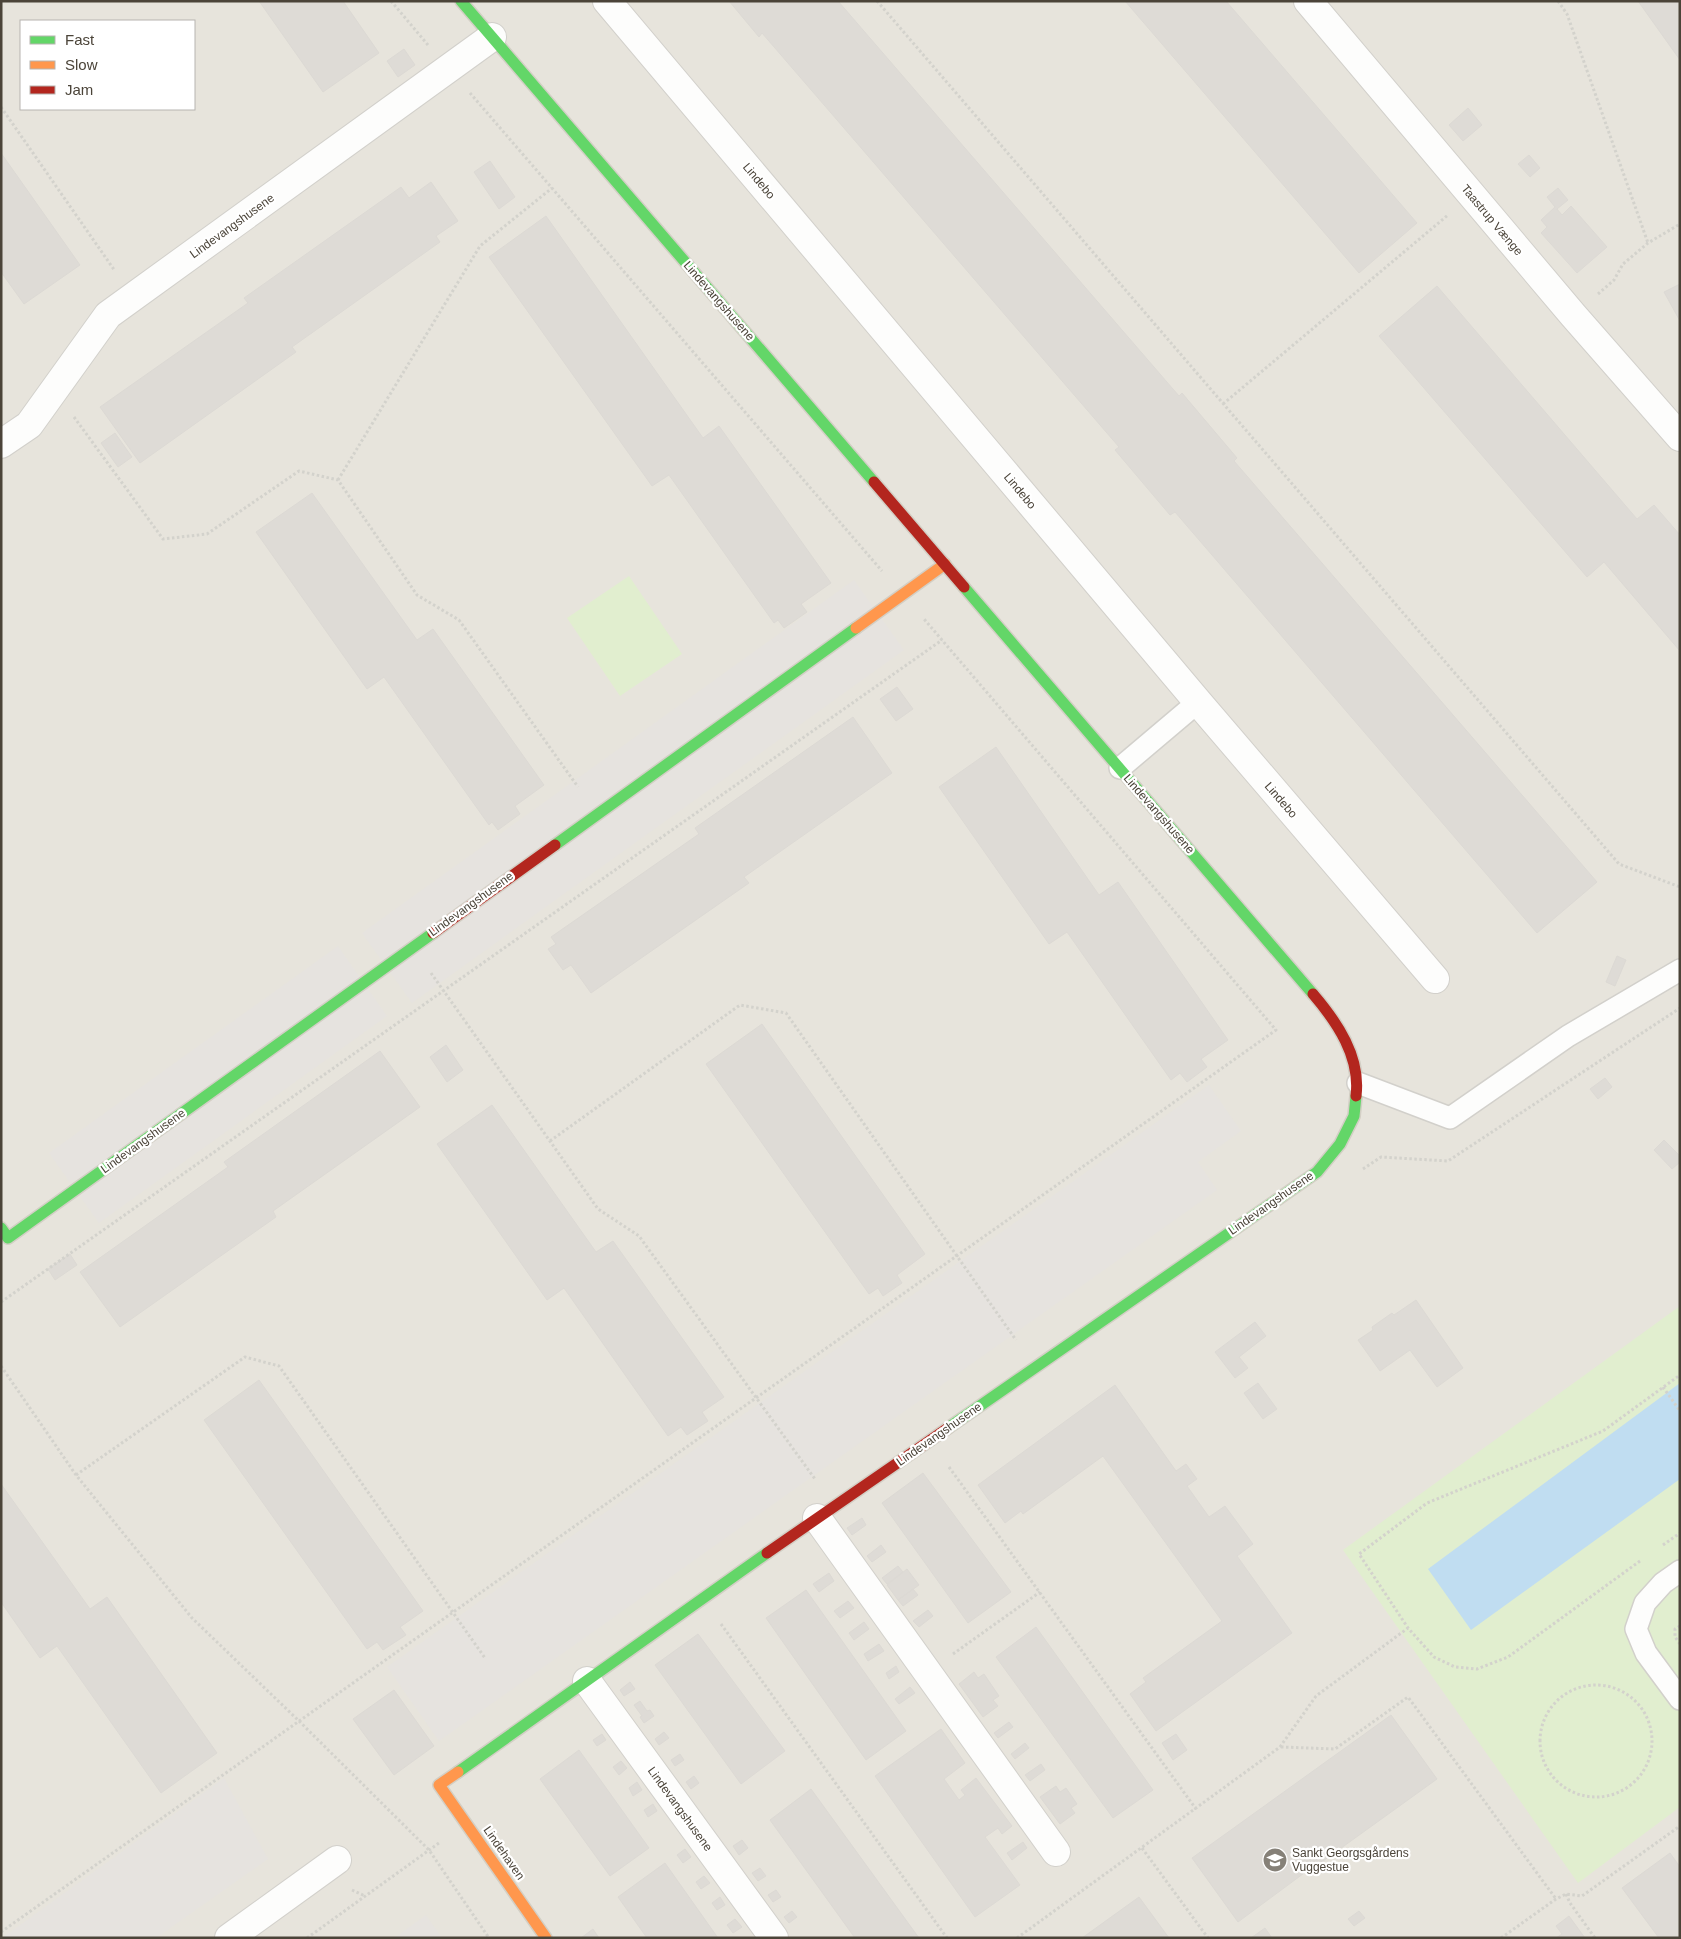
<svg xmlns="http://www.w3.org/2000/svg" width="1681" height="1939" viewBox="0 0 1681 1939" font-family="Helvetica,sans-serif">
	<rect width="100%" height="100%" fill="#f4f2ee"/>
	<!-- residential -->
	<path fill="#e7e4dc" fill-rule="evenodd" d="M 1,1 L 1680,1 L 1680,1938 L 1,1938 ZM 21,21 L 194,21 L 194,109 L 21,109 Z"/>
	<!-- green -->
	<path fill="#e1eecf" d="M 629,576 L 682,654 L 620,696 L 567,618 Z
		M 1680,1306 L 1680,1807 L 1578,1883 L 1343,1550 Z"/>
	<!-- parking -->
	<path fill="#e6e3df" d="M 854,580 L 904,650 L 412,1003 L 362,933 Z
		M 338,946 L 387,1016 L 99,1223 L 49,1153 Z
		M 1209,1085 L 1241,1131 L 1198,1162 L 1217,1190 L 439,1741 L 387,1667 Z
		M 224,1778 L 268,1859 L 156,1938 L 2,1938 Z
		M 426,1915 L 442,1938 L 394,1938 Z"/>
	<!-- water -->
	<path fill="#c0ddf1" d="M 1680,1383 L 1680,1479 L 1471,1630 L 1428,1569 Z"/>
	<!-- building -->
	<path fill="#dedbd6" stroke="#dcd9d4" d="M 259,1 L 343,1 L 379,53 L 323,92 Z
		M 729,1 L 838,1 L 1179,396 L 1182,393 L 1237,458 L 1234,461 L 1597,882 L 1537,933 L 1175,512 L 1170,515 L 1115,450 L 1119,447 L 762,33 L 759,37 Z
		M 1125,1 L 1226,1 L 1417,223 L 1359,273 Z
		M 1638,1 L 1680,1 L 1680,60 Z
		M 404,49 L 415,65 L 398,77 L 387,61 Z
		M 1468,108 L 1482,125 L 1463,141 L 1449,125 Z
		M 1,153 L 80,265 L 24,304 L 1,272 Z
		M 1529,155 L 1540,168 L 1530,177 L 1518,164 Z
		M 490,161 L 515,197 L 499,209 L 474,172 Z
		M 431,182 L 458,221 L 436,236 L 440,242 L 292,347 L 296,352 L 140,463 L 100,407 L 248,303 L 244,298 L 401,187 L 409,198 Z
		M 1558,188 L 1568,200 L 1557,209 L 1562,215 L 1571,206 L 1607,247 L 1577,273 L 1541,233 L 1547,227 L 1541,220 L 1555,207 L 1547,197 Z
		M 546,216 L 703,438 L 719,426 L 831,583 L 801,604 L 807,612 L 784,628 L 778,620 L 774,623 L 669,475 L 652,486 L 489,257 Z
		M 1680,284 L 1680,321 L 1664,292 Z
		M 1437,286 L 1637,519 L 1654,505 L 1680,535 L 1680,651 L 1604,562 L 1587,577 L 1379,336 Z
		M 115,433 L 132,457 L 118,467 L 101,443 Z
		M 312,493 L 417,640 L 433,629 L 544,785 L 515,806 L 520,814 L 498,830 L 492,822 L 489,825 L 384,677 L 367,689 L 256,532 Z
		M 897,687 L 913,709 L 896,721 L 880,699 Z
		M 853,717 L 892,773 L 744,877 L 749,883 L 591,993 L 571,965 L 563,970 L 548,949 L 556,944 L 551,937 L 699,834 L 695,828 Z
		M 996,747 L 1099,895 L 1118,882 L 1228,1040 L 1201,1059 L 1207,1067 L 1187,1082 L 1180,1073 L 1171,1080 L 1067,932 L 1049,944 L 939,787 Z
		M 1617,956 L 1626,960 L 1615,986 L 1606,982 Z
		M 762,1024 L 925,1254 L 897,1275 L 902,1283 L 883,1296 L 878,1288 L 869,1294 L 706,1064 Z
		M 446,1045 L 463,1070 L 447,1082 L 430,1057 Z
		M 380,1051 L 420,1107 L 273,1211 L 276,1217 L 120,1327 L 80,1272 L 228,1167 L 224,1162 Z
		M 1605,1078 L 1612,1087 L 1598,1099 L 1590,1089 Z
		M 492,1105 L 596,1252 L 613,1241 L 724,1397 L 702,1412 L 708,1421 L 687,1435 L 681,1427 L 668,1436 L 564,1288 L 547,1300 L 437,1144 Z
		M 1664,1140 L 1680,1156 L 1680,1162 L 1672,1169 L 1654,1150 Z
		M 70,1254 L 77,1265 L 55,1280 L 48,1269 Z
		M 1416,1300 L 1463,1368 L 1437,1387 L 1410,1350 L 1380,1371 L 1358,1340 L 1373,1330 L 1372,1327 L 1392,1313 L 1394,1315 Z
		M 1255,1322 L 1266,1336 L 1239,1357 L 1248,1368 L 1235,1378 L 1215,1352 Z
		M 259,1380 L 423,1611 L 400,1627 L 406,1635 L 383,1650 L 377,1642 L 367,1649 L 204,1420 Z
		M 1258,1383 L 1277,1409 L 1263,1419 L 1244,1393 Z
		M 1115,1385 L 1176,1471 L 1186,1464 L 1197,1479 L 1187,1486 L 1209,1517 L 1225,1506 L 1253,1544 L 1237,1556 L 1292,1633 L 1156,1731 L 1130,1694 L 1146,1682 L 1143,1678 L 1222,1621 L 1103,1456 L 1023,1514 L 1021,1511 L 1005,1523 L 978,1485 Z
		M 923,1473 L 1011,1592 L 968,1623 L 882,1503 Z
		M 1,1484 L 90,1609 L 107,1597 L 217,1753 L 161,1793 L 57,1646 L 40,1658 L 1,1602 Z
		M 862,1518 L 866,1525 L 852,1535 L 847,1528 Z
		M 881,1545 L 886,1552 L 872,1562 L 867,1556 Z
		M 898,1566 L 903,1572 L 887,1584 L 882,1578 Z
		M 907,1569 L 919,1585 L 898,1600 L 887,1585 Z
		M 829,1573 L 834,1581 L 819,1592 L 813,1584 Z
		M 913,1589 L 918,1595 L 903,1606 L 898,1600 Z
		M 806,1590 L 906,1731 L 866,1760 L 766,1618 Z
		M 848,1601 L 854,1608 L 840,1618 L 834,1611 Z
		M 928,1610 L 933,1616 L 919,1627 L 913,1621 Z
		M 864,1622 L 869,1629 L 854,1640 L 849,1633 Z
		M 1036,1627 L 1153,1790 L 1113,1818 L 996,1657 Z
		M 698,1634 L 785,1751 L 741,1784 L 655,1665 Z
		M 879,1644 L 884,1651 L 868,1661 L 864,1654 Z
		M 896,1666 L 899,1672 L 889,1679 L 886,1673 Z
		M 974,1672 L 978,1678 L 984,1674 L 999,1696 L 993,1700 L 998,1706 L 983,1717 L 959,1684 Z
		M 630,1682 L 635,1689 L 624,1696 L 620,1690 Z
		M 910,1687 L 915,1693 L 899,1704 L 895,1699 Z
		M 394,1690 L 434,1746 L 394,1775 L 353,1719 Z
		M 640,1701 L 647,1711 L 650,1710 L 654,1716 L 644,1723 L 640,1717 L 642,1716 L 634,1705 Z
		M 1391,1715 L 1437,1779 L 1312,1869 L 1311,1868 L 1238,1922 L 1192,1858 Z
		M 1009,1722 L 1013,1727 L 998,1738 L 994,1733 Z
		M 941,1729 L 965,1763 L 944,1779 L 959,1800 L 965,1795 L 961,1790 L 976,1778 L 1012,1826 L 1002,1834 L 998,1828 L 985,1837 L 1020,1885 L 975,1917 L 875,1776 Z
		M 664,1732 L 669,1738 L 659,1745 L 655,1739 Z
		M 602,1734 L 606,1740 L 597,1746 L 593,1740 Z
		M 1176,1734 L 1187,1750 L 1173,1760 L 1162,1743 Z
		M 1025,1743 L 1029,1748 L 1015,1759 L 1011,1754 Z
		M 579,1750 L 649,1848 L 610,1876 L 540,1779 Z
		M 680,1754 L 684,1760 L 675,1766 L 671,1760 Z
		M 621,1761 L 627,1768 L 619,1775 L 613,1767 Z
		M 1041,1764 L 1045,1770 L 1030,1781 L 1025,1775 Z
		M 694,1776 L 699,1783 L 691,1789 L 686,1782 Z
		M 637,1782 L 642,1790 L 633,1796 L 629,1788 Z
		M 1056,1786 L 1060,1792 L 1066,1788 L 1077,1804 L 1071,1808 L 1075,1813 L 1060,1824 L 1040,1797 Z
		M 811,1789 L 919,1938 L 855,1938 L 770,1820 Z
		M 653,1804 L 657,1811 L 648,1817 L 644,1810 Z
		M 742,1840 L 748,1848 L 739,1855 L 733,1846 Z
		M 1023,1842 L 1027,1848 L 1012,1860 L 1007,1853 Z
		M 685,1849 L 691,1857 L 683,1863 L 677,1855 Z
		M 1670,1853 L 1680,1867 L 1680,1938 L 1659,1938 L 1622,1888 Z
		M 665,1863 L 718,1938 L 647,1938 L 618,1897 Z
		M 760,1868 L 766,1876 L 758,1881 L 752,1873 Z
		M 704,1876 L 710,1883 L 701,1889 L 696,1882 Z
		M 776,1890 L 781,1897 L 773,1902 L 768,1895 Z
		M 720,1897 L 725,1905 L 717,1910 L 712,1903 Z
		M 1139,1897 L 1169,1938 L 1082,1938 Z
		M 792,1911 L 797,1917 L 789,1923 L 784,1917 Z
		M 1359,1911 L 1365,1918 L 1354,1926 L 1348,1919 Z
		M 1569,1916 L 1585,1938 L 1556,1938 L 1562,1934 L 1556,1926 Z
		M 735,1919 L 742,1927 L 733,1933 L 727,1925 Z
		M 1265,1928 L 1272,1938 L 1251,1938 Z
		M 593,1929 L 599,1938 L 581,1938 Z"/>
	<g fill="none" stroke-linecap="round" stroke-linejoin="round">
		<defs>
			<path id="lane" d="M 1120,768 L 1198,702
				M 1358,1083 L 1450,1118 L 1568,1036 L 1680,970
				M 1680,1571 L 1663,1583 L 1645,1603 L 1636,1629 L 1646,1653 L 1680,1699"/>
			<path id="street" d="M 607,1 L 1198,702 L 1435,979
				M 1308,1 L 1573,315 L 1680,437
				M 1,444 L 29,425 L 108,315 L 492,37
				M 817,1518 L 1056,1852
				M 587,1681 L 774,1938
				M 229,1938 L 337,1860"/>
			<path id="fast" d="M 461,1 L 874,482
				M 964,587 L 1313,994
				M 555,845 L 856,628
				M 1,1228 L 8,1238 L 433,933
				M 948,1428 L 1317,1172 L 1340,1144 L 1354,1116 L 1356,1096
				M 458,1772 L 767,1553"/>
			<path id="slow" d="M 856,628 L 945,564
				M 458,1772 L 439,1785 L 546,1938"/>
			<path id="jam" d="M 874,482 L 964,587
				M 433,933 L 555,845
				M 1313,994 C 1337,1022 1361,1057 1356,1096
				M 767,1553 L 948,1428"/>
		</defs>
		<!-- lane casing -->
		<use href="#lane" stroke="#d2d0cb" stroke-width="24"/>
		<!-- street casing -->
		<use href="#street" stroke="#d2d0cb" stroke-width="30"/>
		<!-- fast casing -->
		<use href="#fast" stroke="#d3cfc5" stroke-width="14"/>
		<!-- slow casing -->
		<use href="#slow" stroke="#d3cfc5" stroke-width="14"/>
		<!-- jam casing -->
		<use href="#jam" stroke="#d3cfc5" stroke-width="14"/>
		<!-- path -->
		<path stroke="#d3d2cc" stroke-width="3" stroke-dasharray="2.5 2.5" stroke-linecap="butt" d="M 391,1 L 428,45
			M 877,1 L 1619,864 L 1680,887
			M 1558,1 L 1567,14 L 1648,243
			M 470,93 L 882,571
			M 1,107 L 115,271
			M 1598,294 L 1614,280 L 1623,264 L 1648,243 L 1680,224
			M 1223,404 L 1448,215
			M 74,417 L 163,539 L 207,534 L 299,471 L 338,480 L 417,595 L 459,620 L 578,787
			M 338,480 L 480,246 L 552,188
			M 431,973 L 598,1209 L 639,1236 L 815,1479
			M 550,1141 L 740,1005 L 786,1013 L 1016,1340
			M 1363,1169 L 1381,1157 L 1448,1161 L 1680,1008
			M 1,1302 L 942,640
			M 1,1366 L 76,1475 L 192,1618 L 299,1721 L 429,1850 L 489,1938
			M 1663,1387 L 1680,1411
			M 949,1467 L 1196,1809
			M 76,1475 L 245,1357 L 279,1366 L 485,1658
			M 1663,1545 L 1680,1533
			M 1640,1561 L 1508,1657 L 1477,1669 L 1455,1667 L 1434,1657 L 1408,1628 L 1359,1554 L 1427,1503 L 1603,1431 L 1680,1375
			M 721,1624 L 947,1938
			M 1680,1626 L 1675,1629 L 1675,1637 L 1680,1644
			M 953,1654 L 1040,1592
			M1540 1741a56 56 0 1 1 112 0a56 56 0 1 1-112 0Z
			M 1281,1747 L 1335,1749 L 1408,1697 L 1556,1899
			M 1142,1848 L 1208,1938
			M 352,1890 L 365,1896
			M 1566,1894 L 1570,1903 L 1595,1938
			M 1,1932 L 1276,1030 L 924,619
			M 307,1938 L 439,1843
			M 1017,1938 L 1280,1747 L 1316,1696 L 1408,1628
			M 1501,1938 L 1556,1899 L 1566,1894 L 1582,1896 L 1680,1826"/>
		<!-- lane -->
		<use href="#lane" stroke="#fdfdfc" stroke-width="21"/>
		<!-- street -->
		<use href="#street" stroke="#fdfdfc" stroke-width="28"/>
		<!-- fast -->
		<use href="#fast" stroke="#63d668" stroke-width="11"/>
		<!-- slow -->
		<use href="#slow" stroke="#ff974d" stroke-width="11"/>
		<!-- jam -->
		<use href="#jam" stroke="#b3261e" stroke-width="11"/>
	</g>
	<!-- icons -->
	<defs>
		<symbol id="school-disc" viewBox="-11 -11 22 22"><circle r="9.5" fill="#868178" stroke="#fff"/><path d="M0-5L7-2L0 1L-7-2ZM-4 1L0 2.5L4 1V4Q0 6-4 4Z" fill="#fff"/></symbol>
	</defs>
	<g fill-rule="evenodd">
		<use href="#school-disc" x="1261" y="1846" width="28" height="28"/>
	</g>
	<g text-anchor="middle" stroke-width="4.5" stroke-linejoin="round" paint-order="stroke">
		<!-- street labels -->
		<g font-size="12" fill="#4b4439" stroke="#fff">
			<text transform="translate(759 181) rotate(50)" y="4">Lindebo</text>
			<text transform="translate(1492 220) rotate(50)" y="4">Taastrup Vænge</text>
			<text transform="translate(232 226) rotate(-36)" y="4">Lindevangshusene</text>
			<text transform="translate(719 301) rotate(49)" y="4">Lindevangshusene</text>
			<text transform="translate(1020 491) rotate(50)" y="4">Lindebo</text>
			<text transform="translate(1281 800) rotate(49)" y="4">Lindebo</text>
			<text transform="translate(1159 814) rotate(49)" y="4">Lindevangshusene</text>
			<text transform="translate(471 904) rotate(-36)" y="4">Lindevangshusene</text>
			<text transform="translate(143 1141) rotate(-36)" y="4">Lindevangshusene</text>
			<text transform="translate(1271 1203) rotate(-35)" y="4">Lindevangshusene</text>
			<text transform="translate(939 1434) rotate(-35)" y="4">Lindevangshusene</text>
			<text transform="translate(680 1809) rotate(54)" y="4">Lindevangshusene</text>
			<text transform="translate(504 1853) rotate(55)" y="4">Lindehaven</text>
		</g>
		<!-- poi labels -->
		<g font-size="12" fill="#4b4439" stroke="#fff" text-anchor="start">
			<text x="1292" y="1857">Sankt Georgsgårdens<tspan x="1292" dy="14">Vuggestue</tspan></text>
		</g>
	</g>
	<!-- border -->
	<rect width="1681" height="1939" fill="none" stroke="#4b4439" stroke-width="5"/>
	<!-- legend -->
	<rect x="20" y="20" width="175" height="90" fill="#ffffff" stroke="#b7b4b0"/>
	<rect x="30" y="36" width="25" height="8" fill="#63d668" stroke="#b7b4b0"/>
	<text x="65" y="45" font-size="15" fill="#4b4439">Fast</text>
	<rect x="30" y="61" width="25" height="8" fill="#ff974d" stroke="#b7b4b0"/>
	<text x="65" y="70" font-size="15" fill="#4b4439">Slow</text>
	<rect x="30" y="86" width="25" height="8" fill="#b3261e" stroke="#b7b4b0"/>
	<text x="65" y="95" font-size="15" fill="#4b4439">Jam</text>
</svg>
